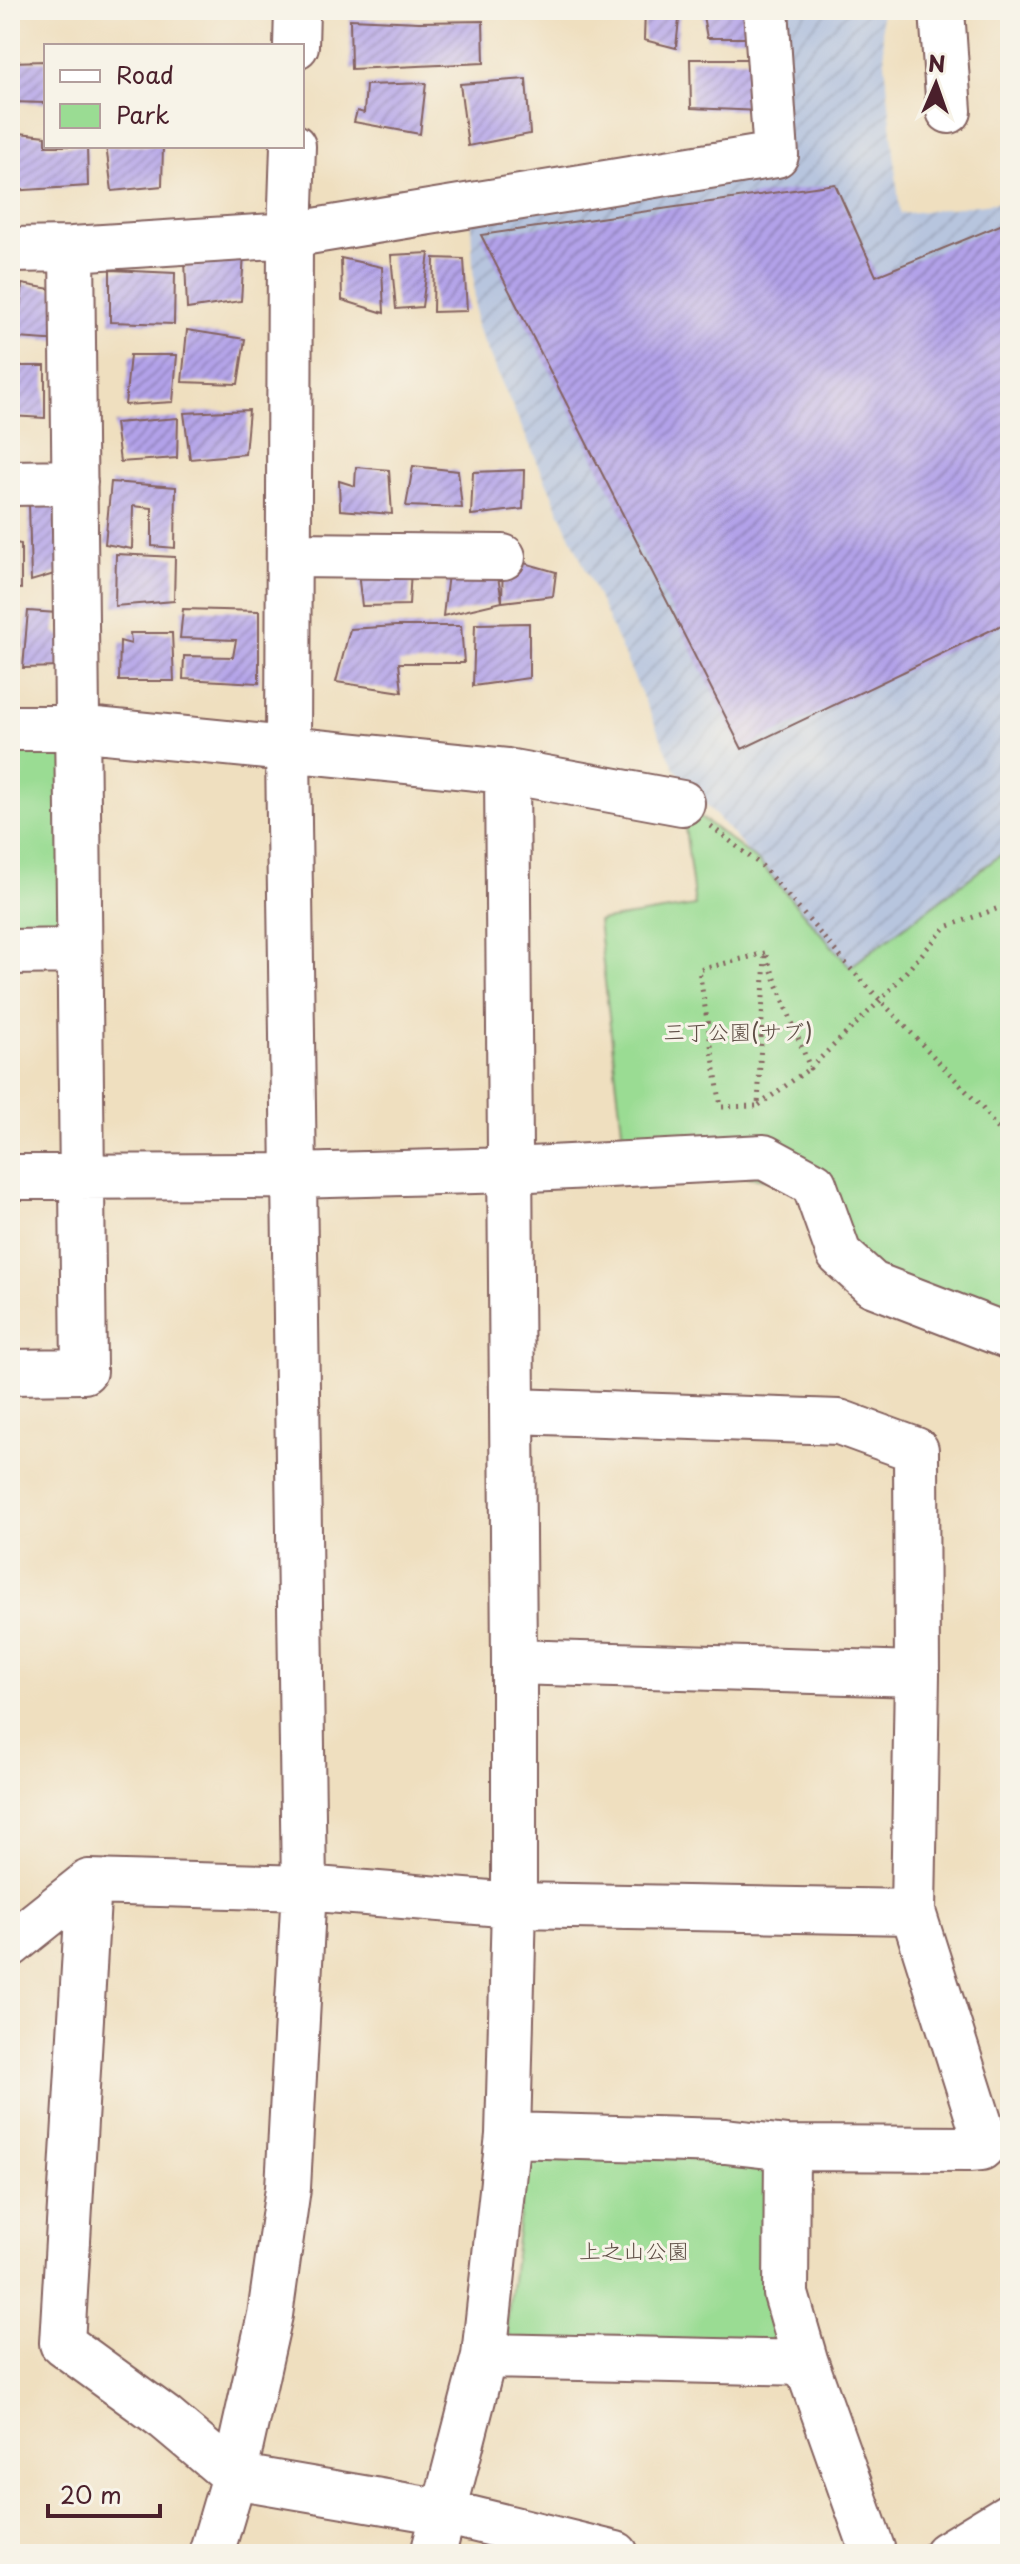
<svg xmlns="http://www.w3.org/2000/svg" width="1020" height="2564" viewBox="0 0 1020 2564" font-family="'Playpen Sans','Klee One',sans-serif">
	<defs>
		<pattern id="industrial-furrows" width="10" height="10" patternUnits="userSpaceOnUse" patternTransform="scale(2)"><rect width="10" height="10" fill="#b7c5de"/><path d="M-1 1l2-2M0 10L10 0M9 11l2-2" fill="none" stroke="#9fa9bf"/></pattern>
		<pattern id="building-hatch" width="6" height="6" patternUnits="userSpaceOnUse" patternTransform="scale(2)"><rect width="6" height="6" fill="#b2a2e9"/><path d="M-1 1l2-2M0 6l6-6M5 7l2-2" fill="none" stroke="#9383bd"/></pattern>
	</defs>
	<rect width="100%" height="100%" fill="#f7f3e8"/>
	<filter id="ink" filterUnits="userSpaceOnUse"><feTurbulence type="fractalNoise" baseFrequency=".0125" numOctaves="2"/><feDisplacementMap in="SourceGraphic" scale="16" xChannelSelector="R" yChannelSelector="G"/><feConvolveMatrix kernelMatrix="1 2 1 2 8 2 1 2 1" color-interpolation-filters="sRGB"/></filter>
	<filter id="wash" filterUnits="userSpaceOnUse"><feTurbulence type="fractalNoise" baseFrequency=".006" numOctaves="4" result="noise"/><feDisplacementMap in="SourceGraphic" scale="32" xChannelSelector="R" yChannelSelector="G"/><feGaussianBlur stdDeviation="1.8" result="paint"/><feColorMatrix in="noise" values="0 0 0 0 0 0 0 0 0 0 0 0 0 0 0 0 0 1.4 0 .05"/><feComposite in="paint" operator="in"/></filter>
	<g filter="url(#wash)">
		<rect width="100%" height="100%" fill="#efdfbf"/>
		<!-- industrial -->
		<path fill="url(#industrial-furrows)" d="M 766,10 L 880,10 L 900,214 L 1010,201 L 1010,848 L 850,968 L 675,769 L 476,325 L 470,206 L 775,155 Z"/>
		<!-- green -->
		<path fill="#9adc93" stroke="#727e5f" stroke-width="2" d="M 10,728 L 76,728 L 78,951 L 10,952 Z
			M 682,803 L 758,861 L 850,967 L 1010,848 L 1010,1337 L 872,1284 L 814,1184 L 626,1164 L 598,921 L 695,906 Z
			M 534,2152 L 764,2162 L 775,2176 L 785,2339 L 772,2348 L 513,2344 L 506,2330 L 526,2163 Z"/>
		<g id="blocks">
			<!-- building -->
			<path fill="url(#building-hatch)" d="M 645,10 L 680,10 L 676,48 L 644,40 Z
				M 702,10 L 748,10 L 746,38 L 707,38 Z
				M 350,19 L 419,22 L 483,21 L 484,63 L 351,69 Z
				M 690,59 L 761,59 L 761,111 L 691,108 Z
				M 46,61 L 46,103 L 10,102 L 10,62 Z
				M 526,79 L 530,134 L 468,146 L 460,84 Z
				M 426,83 L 420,134 L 354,122 L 357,111 L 364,113 L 366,85 Z
				M 10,132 L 46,136 L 46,146 L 87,146 L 88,186 L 10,191 Z
				M 106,146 L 163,146 L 162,186 L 112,191 Z
				M 835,184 L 876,276 L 1010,221 L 1010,621 L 742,749 L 481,235 Z
				M 429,253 L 422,307 L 396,309 L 391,255 Z
				M 244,254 L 241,301 L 187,309 L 185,260 Z
				M 341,258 L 382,267 L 384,313 L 342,300 Z
				M 434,258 L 464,259 L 467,311 L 433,312 Z
				M 110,270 L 175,273 L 174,324 L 110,322 Z
				M 10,284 L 15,284 L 12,317 L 10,317 Z
				M 22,284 L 62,291 L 61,341 L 18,338 Z
				M 187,330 L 245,339 L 238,384 L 182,382 Z
				M 130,355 L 177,355 L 173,402 L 125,405 Z
				M 10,366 L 45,366 L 45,418 L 10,416 Z
				M 249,410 L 245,454 L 190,459 L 184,413 Z
				M 178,418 L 177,458 L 120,462 L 115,423 Z
				M 413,466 L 458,471 L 462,508 L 406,506 Z
				M 356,467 L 389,470 L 392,514 L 340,510 L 339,481 L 355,486 Z
				M 524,470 L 523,509 L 471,515 L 473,472 Z
				M 111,482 L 176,487 L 175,548 L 152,546 L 152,508 L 133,506 L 132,549 L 105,544 Z
				M 29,502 L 63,502 L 61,572 L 31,581 Z
				M 10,542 L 21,544 L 21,589 L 10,588 Z
				M 116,554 L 175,557 L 174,601 L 115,606 Z
				M 503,557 L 556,572 L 553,596 L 502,602 Z
				M 411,569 L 409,605 L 362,606 L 358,573 Z
				M 497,570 L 502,602 L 443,616 L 448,574 Z
				M 10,603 L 16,603 L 19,650 L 10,650 Z
				M 183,609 L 259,611 L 259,683 L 183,679 L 184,656 L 233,657 L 236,640 L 180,638 Z
				M 28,611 L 57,613 L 54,632 L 62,637 L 61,667 L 23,668 Z
				M 529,623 L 529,678 L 473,686 L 475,624 Z
				M 396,626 L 461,626 L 464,663 L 399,663 L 402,692 L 336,682 L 350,629 Z
				M 130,633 L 172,633 L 174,681 L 119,681 L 120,641 L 131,644 Z"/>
		</g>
	</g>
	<g filter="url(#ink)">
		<use href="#blocks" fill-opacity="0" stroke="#84625f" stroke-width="2"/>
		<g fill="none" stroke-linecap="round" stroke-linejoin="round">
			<defs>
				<path id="minor" d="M 942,10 L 949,111
					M 296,46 L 297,10
					M 10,250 L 72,249 L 290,235 L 776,155 L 766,10
					M 10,483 L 75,482
					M 289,555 L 503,557
					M 10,728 L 76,728 L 507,771 L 682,803
					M 10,952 L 78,951
					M 10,1177 L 294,1176 L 511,1170 L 764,1157 L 814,1184 L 839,1254 L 872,1284 L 1010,1337
					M 10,1372 L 84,1371 L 72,249
					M 514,1411 L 839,1422 L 916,1450 L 917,1674
					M 10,1945 L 89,1882
					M 508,2135 L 725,2141 L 787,2148 L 969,2149 L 981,2148 L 986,2143 L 913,1912 L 917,1674 L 514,1662
					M 787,2148 L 786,2294 L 806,2363 L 874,2554
					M 484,2356 L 806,2363
					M 211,2554 L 234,2476 L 270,2315 L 288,2188 L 304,1888 L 288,751 L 290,235 L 293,146
					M 433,2554 L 484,2356 L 508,2135 L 514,1905 L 514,1662 L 507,771
					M 616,2554 L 444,2512 L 234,2476 L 165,2418 L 62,2343 L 89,1882 L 304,1888 L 514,1905 L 913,1912
					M 946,2554 L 1010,2515"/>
			</defs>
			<!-- minor casing -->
			<use href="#minor" stroke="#84625f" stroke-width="48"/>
			<!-- path -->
			<path stroke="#84625f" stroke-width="5" stroke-dasharray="2 6" stroke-linecap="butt" d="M 711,826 L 762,866 L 850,968 L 983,1109 L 1010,1147
				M 765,953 L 699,970 L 721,1107 L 758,1106 L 765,953 L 810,1068 L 881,1000 L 946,927 L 1010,904
				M 759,1105 L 810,1068"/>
			<!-- minor -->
			<use href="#minor" stroke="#fff" stroke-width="44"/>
		</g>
	</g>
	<g text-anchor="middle" stroke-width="6" stroke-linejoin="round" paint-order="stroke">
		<!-- park labels -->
		<g font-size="22" fill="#5e4e45" stroke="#f7f3e8">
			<text x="738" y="1040">三丁公園(サブ)</text>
			<text x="634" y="2259">上之山公園</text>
		</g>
	</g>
	<!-- margin -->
	<rect width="1020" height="2564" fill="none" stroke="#f7f3e8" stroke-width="40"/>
	<!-- legend -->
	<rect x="44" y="44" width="260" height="104" fill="#f7f3e8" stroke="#b29e9c" stroke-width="2"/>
	<rect x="60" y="70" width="40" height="12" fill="#ffffff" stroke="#b29e9c" stroke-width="2"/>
	<text x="116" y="84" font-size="24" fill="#4a1f2b">Road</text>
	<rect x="60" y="104" width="40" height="24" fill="#9adc93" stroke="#b29e9c" stroke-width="2"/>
	<text x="116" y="124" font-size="24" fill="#4a1f2b">Park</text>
	<!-- north arrow -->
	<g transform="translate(936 84) rotate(2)" stroke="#f7f3e8" stroke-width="6" paint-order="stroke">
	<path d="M0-6L14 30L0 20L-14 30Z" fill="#4a1f2b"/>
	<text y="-12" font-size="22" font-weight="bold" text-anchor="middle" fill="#4a1f2b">N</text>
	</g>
	<!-- scale -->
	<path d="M48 2504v12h112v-12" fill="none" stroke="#4a1f2b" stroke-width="4"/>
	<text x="60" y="2504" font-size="24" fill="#4a1f2b" stroke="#f7f3e8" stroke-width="6" paint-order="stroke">20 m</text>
</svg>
